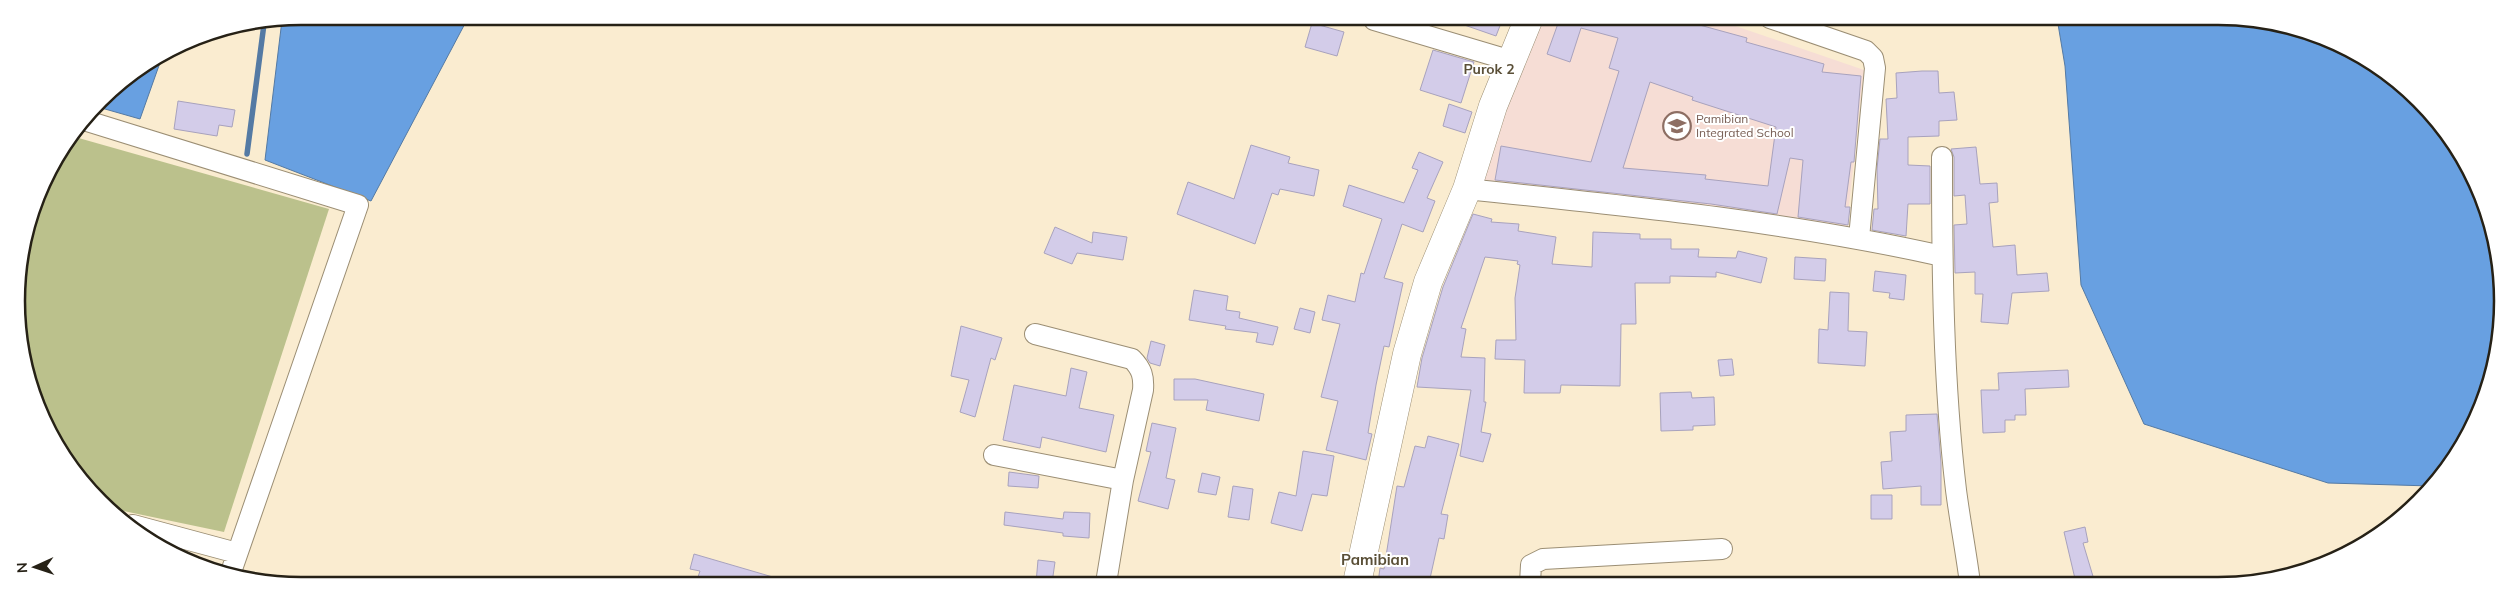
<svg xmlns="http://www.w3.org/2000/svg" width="2519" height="602" viewBox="0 0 2519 602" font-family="Mulish,sans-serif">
	<rect width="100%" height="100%" fill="#faecd0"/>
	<!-- education -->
	<path fill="#f6ddd5" d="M 1539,18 L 1712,18 L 1864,70 L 1846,232 L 1474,181 Z"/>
	<!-- green -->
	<path fill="#bbc18c" d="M 75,137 L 329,209 L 224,532 L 114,509 L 75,475 L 26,375 L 17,282 L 46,175 Z"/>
	<!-- water -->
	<path fill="#68a0e1" stroke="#547aa4" d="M 301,16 L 469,16 L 371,201 L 265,160 L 282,20 Z
		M 2057,18 L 2255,19 L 2361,55 L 2444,128 L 2493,228 L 2500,338 L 2473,427 L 2431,486 L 2328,483 L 2144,424 L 2081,285 L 2065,66 Z
		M 162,57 L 140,119 L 98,107 L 113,87 Z"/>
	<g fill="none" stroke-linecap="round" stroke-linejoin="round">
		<!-- stream -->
		<path stroke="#547aa4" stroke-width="5.5" d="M 247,154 L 264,24"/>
	</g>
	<!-- building -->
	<path fill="#d3cce9" stroke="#a8a2bd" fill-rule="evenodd" d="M 1451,18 L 1503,18 L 1496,36 L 1450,20 Z
		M 1560,18 L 1674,18 L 1747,38 L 1746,42 L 1824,64 L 1822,72 L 1861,76 L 1854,162 L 1851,162 L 1845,207 L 1850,207 L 1848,225 L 1798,217 L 1803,160 L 1790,158 L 1777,214 L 1711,204 L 1495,180 L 1501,146 L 1591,162 L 1619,71 L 1609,68 L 1618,38 L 1581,28 L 1570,62 L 1547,54 ZM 1650,82 L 1693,97 L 1692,100 L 1776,127 L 1768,186 L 1705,179 L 1706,175 L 1623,168 Z
		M 1312,23 L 1344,32 L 1337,56 L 1305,47 Z
		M 1433,50 L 1474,62 L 1461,103 L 1420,90 Z
		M 1922,71 L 1938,71 L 1939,93 L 1954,92 L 1957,120 L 1939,121 L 1939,136 L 1908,137 L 1908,165 L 1930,166 L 1930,204 L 1908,204 L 1906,236 L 1872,230 L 1874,209 L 1878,209 L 1877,169 L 1880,139 L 1888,139 L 1886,99 L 1897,98 L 1896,73 Z
		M 178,101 L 235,110 L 232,127 L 219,125 L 217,136 L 174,129 Z
		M 1449,104 L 1472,112 L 1465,133 L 1443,126 Z
		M 1251,145 L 1290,157 L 1288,163 L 1319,170 L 1314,196 L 1280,189 L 1278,195 L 1272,193 L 1255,244 L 1177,214 L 1188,182 L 1234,199 Z
		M 1976,147 L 1980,184 L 1997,183 L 1998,202 L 1989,203 L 1993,247 L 2015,245 L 2017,275 L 2047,273 L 2049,291 L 2012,293 L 2008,324 L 1981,322 L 1983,294 L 1975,294 L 1975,272 L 1955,273 L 1954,225 L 1967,224 L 1965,195 L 1954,196 L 1954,157 L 1951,149 Z
		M 1419,152 L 1443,162 L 1427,198 L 1435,201 L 1423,232 L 1402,224 L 1384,278 L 1403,283 L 1389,347 L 1384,346 L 1376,385 L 1368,433 L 1372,434 L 1366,460 L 1326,450 L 1338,401 L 1321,397 L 1340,324 L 1322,320 L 1328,295 L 1355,302 L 1361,273 L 1364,274 L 1382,219 L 1343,206 L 1349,185 L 1404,203 L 1418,170 L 1412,168 Z
		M 1473,214 L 1492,219 L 1491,222 L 1519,224 L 1518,231 L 1556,237 L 1552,264 L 1592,267 L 1593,232 L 1640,234 L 1640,239 L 1671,239 L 1671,249 L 1699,249 L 1698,257 L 1736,258 L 1738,251 L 1767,258 L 1761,283 L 1716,272 L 1716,277 L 1670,276 L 1670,283 L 1635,283 L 1636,324 L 1621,324 L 1620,386 L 1561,385 L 1560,393 L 1524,393 L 1525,360 L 1495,359 L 1496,340 L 1516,340 L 1515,298 L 1520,265 L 1517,264 L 1518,261 L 1485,257 L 1461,328 L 1466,329 L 1461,357 L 1485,358 L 1484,402 L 1486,402 L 1481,432 L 1491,434 L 1483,462 L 1460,456 L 1471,390 L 1417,387 L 1422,358 L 1443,287 Z
		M 1055,227 L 1092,243 L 1093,232 L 1127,237 L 1123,260 L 1077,253 L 1072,264 L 1044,253 Z
		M 1795,257 L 1826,259 L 1825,281 L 1794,279 Z
		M 1875,271 L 1906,275 L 1904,300 L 1889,298 L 1890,293 L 1873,291 Z
		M 1194,290 L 1228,296 L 1226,310 L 1240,312 L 1239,318 L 1278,327 L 1273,345 L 1256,342 L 1258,333 L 1225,329 L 1226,326 L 1189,320 Z
		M 1830,292 L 1849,293 L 1848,331 L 1867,332 L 1865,366 L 1818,363 L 1819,329 L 1828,330 Z
		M 1300,308 L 1315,312 L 1310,333 L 1294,329 Z
		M 961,326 L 1002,338 L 995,360 L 991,358 L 975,417 L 960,412 L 969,380 L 951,376 Z
		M 1151,341 L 1165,345 L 1160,366 L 1150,363 L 1147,358 Z
		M 1732,359 L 1734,375 L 1720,376 L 1718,360 Z
		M 1071,368 L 1087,372 L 1079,408 L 1114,415 L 1106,452 L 1042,437 L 1040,448 L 1003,440 L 1014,385 L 1066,396 Z
		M 2068,370 L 2069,387 L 2025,389 L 2026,415 L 2015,415 L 2015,420 L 2005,420 L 2005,432 L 1983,433 L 1981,390 L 1999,390 L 1998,373 Z
		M 1174,379 L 1195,379 L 1264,394 L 1259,421 L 1206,410 L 1208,400 L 1174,400 Z
		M 1691,392 L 1692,398 L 1714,397 L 1715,425 L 1693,426 L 1693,430 L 1661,431 L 1660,393 Z
		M 1937,414 L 1941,463 L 1941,505 L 1921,505 L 1921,486 L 1883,489 L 1881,462 L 1892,461 L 1890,432 L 1906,431 L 1906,415 Z
		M 1152,423 L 1176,428 L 1166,478 L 1175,480 L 1168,509 L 1138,501 L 1151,452 L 1146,451 Z
		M 1428,436 L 1459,444 L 1441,514 L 1448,515 L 1444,539 L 1439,538 L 1429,583 L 1378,583 L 1380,568 L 1384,569 L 1397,486 L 1404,487 L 1415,446 L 1425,448 Z
		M 1303,451 L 1334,456 L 1327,496 L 1312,494 L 1302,531 L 1271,523 L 1279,492 L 1296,496 Z
		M 1009,472 L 1039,476 L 1038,488 L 1008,486 Z
		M 1202,473 L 1220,477 L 1216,495 L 1198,492 Z
		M 1233,486 L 1253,489 L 1249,520 L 1228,517 Z
		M 1871,495 L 1892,495 L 1892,519 L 1871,519 Z
		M 1005,512 L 1063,519 L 1064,512 L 1090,513 L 1089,538 L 1063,536 L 1063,533 L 1004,525 Z
		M 2085,527 L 2088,542 L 2083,543 L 2095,583 L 2076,583 L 2064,532 Z
		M 694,554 L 783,580 L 782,583 L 725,583 L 698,577 L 700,571 L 690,569 Z
		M 1038,560 L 1055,562 L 1052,583 L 1036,583 Z"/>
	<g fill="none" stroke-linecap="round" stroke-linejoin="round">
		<defs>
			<path id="street" d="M 1770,18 L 1866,51 L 1873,58 L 1875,68 L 1859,238
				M 1374,20 L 1512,61
				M 87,121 L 358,205 L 231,572
				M 1942,157 C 1942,268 1943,380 1956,490 C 1960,521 1966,552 1970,583
				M 1467,189 C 1626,206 1786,221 1942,256
				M 1035,334 L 1132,359 C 1142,369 1144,377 1143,390 L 1123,480 L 1106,583
				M 994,455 L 1123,480
				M 133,525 L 237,553
				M 1530,583 L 1531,565 L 1543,559 L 1722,549"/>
			<path id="secondary" d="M 1357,583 L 1407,354 L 1428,282 L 1467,189 L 1493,106 L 1529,18"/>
		</defs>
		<!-- street casing -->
		<use href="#street" stroke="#9b8e74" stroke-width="22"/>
		<!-- secondary casing -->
		<use href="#secondary" stroke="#9b8e74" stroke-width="29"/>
		<!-- street -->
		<use href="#street" stroke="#fff" stroke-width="20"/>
		<!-- secondary -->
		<use href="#secondary" stroke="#fff" stroke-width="28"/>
	</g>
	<!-- icons -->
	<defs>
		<symbol id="school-ring" viewBox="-11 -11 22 22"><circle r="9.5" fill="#fff" stroke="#8d6e63" stroke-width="1.5"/><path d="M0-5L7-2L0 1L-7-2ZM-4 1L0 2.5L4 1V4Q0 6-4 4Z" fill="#8d6e63"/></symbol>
	</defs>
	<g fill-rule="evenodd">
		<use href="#school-ring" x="1661" y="110" width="32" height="32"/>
	</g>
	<g text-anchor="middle" stroke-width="4" stroke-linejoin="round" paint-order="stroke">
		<!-- education labels -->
		<g font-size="12" fill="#785e54" stroke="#fff" text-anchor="start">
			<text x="1696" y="123">Pamibian<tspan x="1696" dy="14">Integrated School</tspan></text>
		</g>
		<!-- neighbourhood labels -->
		<g font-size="14" font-weight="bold" fill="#5a4f37" stroke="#fff">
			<text x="1489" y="74">Purok 2</text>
		</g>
		<!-- quarter labels -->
		<g font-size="15" font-weight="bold" fill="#5a4f37" stroke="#fff">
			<text x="1375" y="565">Pamibian</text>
		</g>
	</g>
	<!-- crop -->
	<path d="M0 0H2519V602H0ZM301 25H2218A276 276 0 0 1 2494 301V301A276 276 0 0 1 2218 577H301A276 276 0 0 1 25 301V301A276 276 0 0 1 301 25Z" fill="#fff" fill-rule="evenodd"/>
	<path fill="none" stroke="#262116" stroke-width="2.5" d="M301 25H2218A276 276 0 0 1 2494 301V301A276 276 0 0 1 2218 577H301A276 276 0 0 1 25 301V301A276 276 0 0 1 301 25Z"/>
	<!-- north arrow -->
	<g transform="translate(35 567) rotate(267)" stroke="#ffffff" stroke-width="4" paint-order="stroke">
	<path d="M0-4L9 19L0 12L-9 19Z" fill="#262116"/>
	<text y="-8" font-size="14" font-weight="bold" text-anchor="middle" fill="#262116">N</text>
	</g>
</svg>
